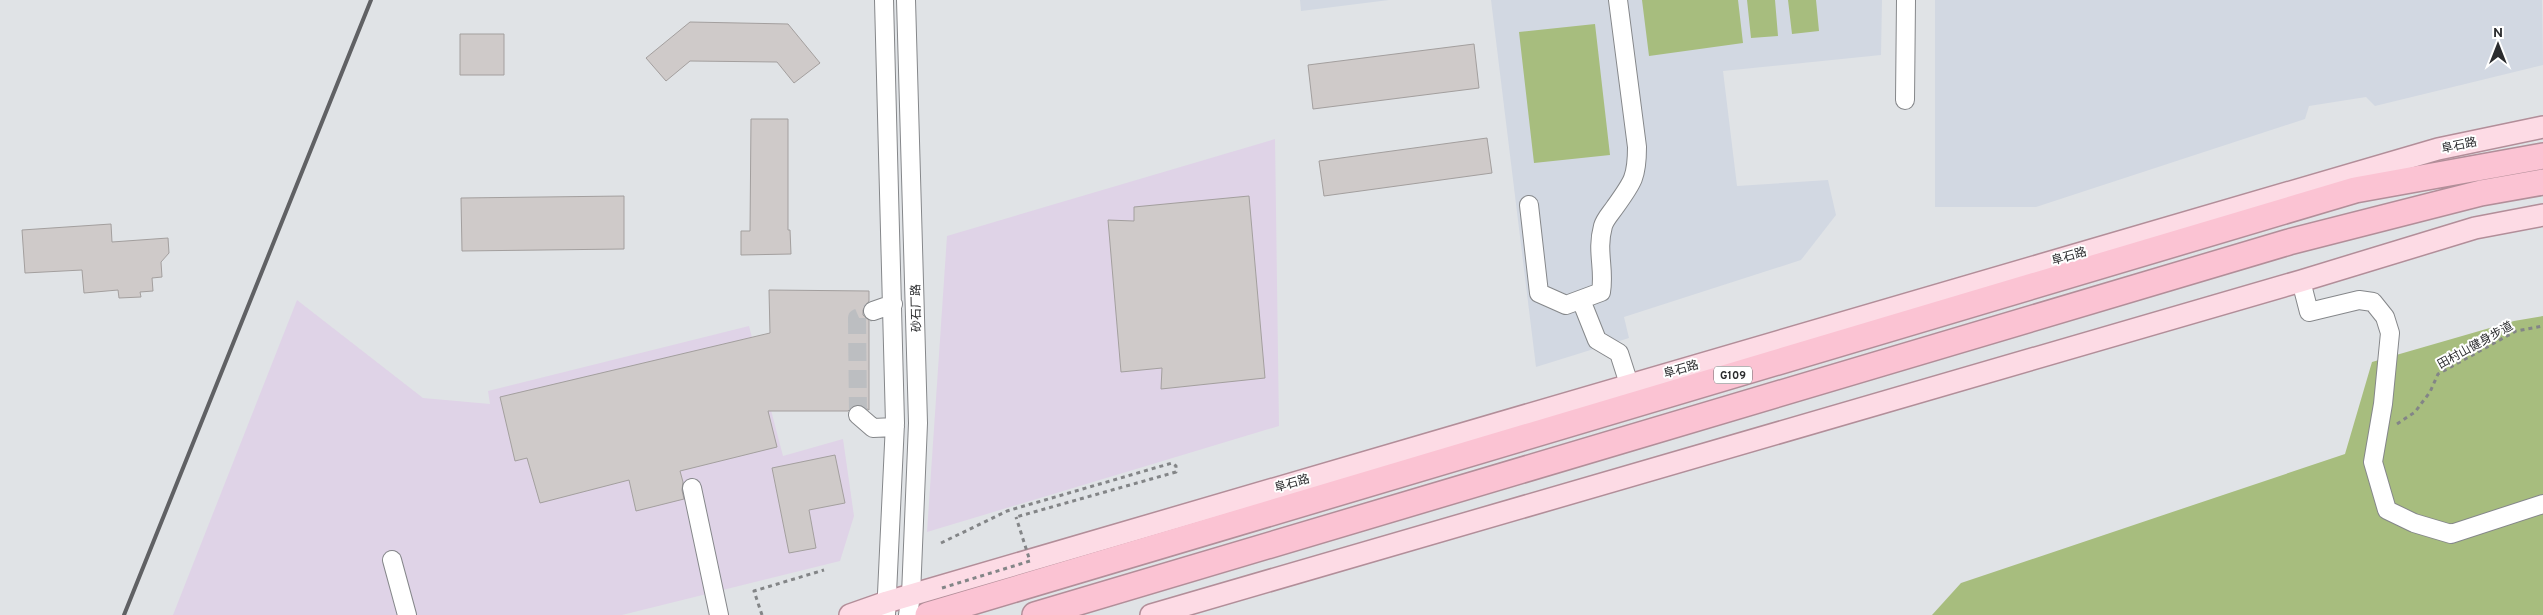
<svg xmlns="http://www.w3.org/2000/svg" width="2543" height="615" viewBox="0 0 2543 615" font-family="Overpass,'Noto Sans SC',sans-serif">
	<rect width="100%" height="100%" fill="#e0e3e6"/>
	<!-- commercial -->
	<path fill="#dfd3e7" d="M 1275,139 L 1279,426 L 927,532 L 947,236 Z
		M 297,300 L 423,398 L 490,404 L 488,391 L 749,326 L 783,456 L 843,439 L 854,516 L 840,561 L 622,615 L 173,615 Z"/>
	<!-- built -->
	<path fill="#d2d8e2" d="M 1300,0 L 1389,0 L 1301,11 Z
		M 1491,0 L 1882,0 L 1881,55 L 1723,71 L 1737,186 L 1828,180 L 1836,215 L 1801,260 L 1624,317 L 1629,338 L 1536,367 Z
		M 1935,0 L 2542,0 L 2543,65 L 2375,106 L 2366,97 L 2309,106 L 2305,119 L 2036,207 L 1935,207 Z"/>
	<!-- green -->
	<path fill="#a7bd7e" d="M 1642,0 L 1738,0 L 1743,43 L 1649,56 Z
		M 1747,0 L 1775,0 L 1778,36 L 1751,38 Z
		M 1788,0 L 1816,0 L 1819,31 L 1792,34 Z
		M 1595,24 L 1610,155 L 1534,163 L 1519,32 Z
		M 2543,316 L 2543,615 L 1932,615 L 1961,583 L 2345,454 L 2372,362 L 2514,321 Z"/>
	<!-- building -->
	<path fill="#cfcac9" stroke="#a39f9e" d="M 690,22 L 788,24 L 820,63 L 794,83 L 777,62 L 690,61 L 666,81 L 646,58 Z
		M 460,34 L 504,34 L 504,75 L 460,75 Z
		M 1474,44 L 1479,88 L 1313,109 L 1308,65 Z
		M 751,119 L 788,119 L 788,230 L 790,230 L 791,254 L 741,255 L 741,231 L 750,231 Z
		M 1487,138 L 1492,173 L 1324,196 L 1319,161 Z
		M 624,196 L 624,249 L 462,251 L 461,198 Z
		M 1249,196 L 1265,378 L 1161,389 L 1162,368 L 1121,372 L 1108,220 L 1134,221 L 1134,207 Z
		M 111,224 L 112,242 L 168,238 L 169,253 L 161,262 L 162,277 L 152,278 L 153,291 L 140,292 L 141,297 L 119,298 L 118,290 L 84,293 L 82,270 L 25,273 L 22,230 Z
		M 769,290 L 869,291 L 869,301 L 863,310 L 863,315 L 869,320 L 869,410 L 860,405 L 854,405 L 848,411 L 768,411 L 777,447 L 680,471 L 683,482 L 682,490 L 684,499 L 636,511 L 629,480 L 540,503 L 527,458 L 515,461 L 500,397 L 770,333 Z
		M 835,455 L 845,503 L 809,510 L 816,548 L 789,553 L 772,468 Z"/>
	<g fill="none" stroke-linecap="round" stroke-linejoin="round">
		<!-- minor-tunnel -->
		<path stroke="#bcbec1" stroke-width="18" stroke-dasharray="18 9" stroke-linecap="butt" d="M 858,415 L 857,318 L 873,311"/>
		<defs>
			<path id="minor" d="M 884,0 L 895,423 L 886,615
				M 906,0 L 918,423 L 911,595 L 908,615
				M 1905,100 L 1906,0
				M 1529,205 L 1539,293 L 1566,305 L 1601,292 C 1605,268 1596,252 1603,226 C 1605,219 1611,213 1615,207 C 1633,182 1637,177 1637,147 L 1618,0
				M 2301,281 L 2309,312 L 2359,300 L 2373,302 L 2385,317 L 2390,333 L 2383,404 L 2373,462 L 2387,510 L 2414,523 L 2451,534 L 2543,504
				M 1581,300 L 1597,340 L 1619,353 L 1629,384
				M 873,311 L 893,304
				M 858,415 L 873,428 L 895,427
				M 692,488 L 719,615
				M 392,560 L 407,615"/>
			<path id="major" d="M 850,615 L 887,602 L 2438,149 L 2543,127
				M 1151,615 L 2301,281 L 2475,228 L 2543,215"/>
			<path id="highway" d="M 928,615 L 2355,190 L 2543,156
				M 1035,615 L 2289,242 L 2481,193 L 2543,182"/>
		</defs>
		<!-- minor casing -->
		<use href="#minor" stroke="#85878a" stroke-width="20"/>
		<!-- major casing -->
		<use href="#major" stroke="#b28e99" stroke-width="24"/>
		<!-- highway casing -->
		<use href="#highway" stroke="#b28e99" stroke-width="28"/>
		<!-- path -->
		<path stroke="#838587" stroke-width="3" stroke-dasharray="4 4" stroke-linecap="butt" d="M 2397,424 L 2415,412 L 2430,392 L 2438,374 L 2516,331 L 2543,326
			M 941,543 L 1007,511 L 1172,463 L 1176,466 L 1176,472 L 1016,517
			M 762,615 L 754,591 L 824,570"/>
		<!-- minor -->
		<use href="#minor" stroke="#fff" stroke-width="18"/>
		<!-- major -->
		<use href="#major" stroke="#fddbe5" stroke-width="21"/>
		<!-- highway -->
		<use href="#highway" stroke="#fbc3d3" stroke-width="25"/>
		<!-- rail -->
		<path stroke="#606164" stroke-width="4" d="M 124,615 L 371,0"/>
		<!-- path-bridge -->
		<path stroke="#838587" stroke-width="3" stroke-dasharray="4 4" stroke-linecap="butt" d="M 942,588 L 1030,561 L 1016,517"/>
	</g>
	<g text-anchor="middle" stroke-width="4" stroke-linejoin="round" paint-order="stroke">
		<!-- shield labels -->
		<rect fill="#fff" stroke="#6b6b6d" stroke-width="1" x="1714" y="366.5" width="38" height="17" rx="4"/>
		<g font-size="11" font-weight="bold" fill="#2b2c2e">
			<text x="1733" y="379">G109</text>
		</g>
		<!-- street labels -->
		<g font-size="12" fill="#2b2c2e" stroke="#fff">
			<text transform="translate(2459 145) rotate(-12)" y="4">阜石路</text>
			<text transform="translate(2069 256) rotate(-16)" y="4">阜石路</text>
			<text transform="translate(916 308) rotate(-91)" y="4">砂石厂路</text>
			<text transform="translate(2475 345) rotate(-29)" y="4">田村山健身步道</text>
			<text transform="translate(1681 369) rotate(-16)" y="4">阜石路</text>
			<text transform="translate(1292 483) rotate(-16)" y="4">阜石路</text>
		</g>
	</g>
	<!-- north arrow -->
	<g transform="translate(2498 45)" stroke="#ffffff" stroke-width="4" paint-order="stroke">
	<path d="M0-4L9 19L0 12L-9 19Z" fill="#2b2c2e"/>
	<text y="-8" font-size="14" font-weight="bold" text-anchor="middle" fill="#2b2c2e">N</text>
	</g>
</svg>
